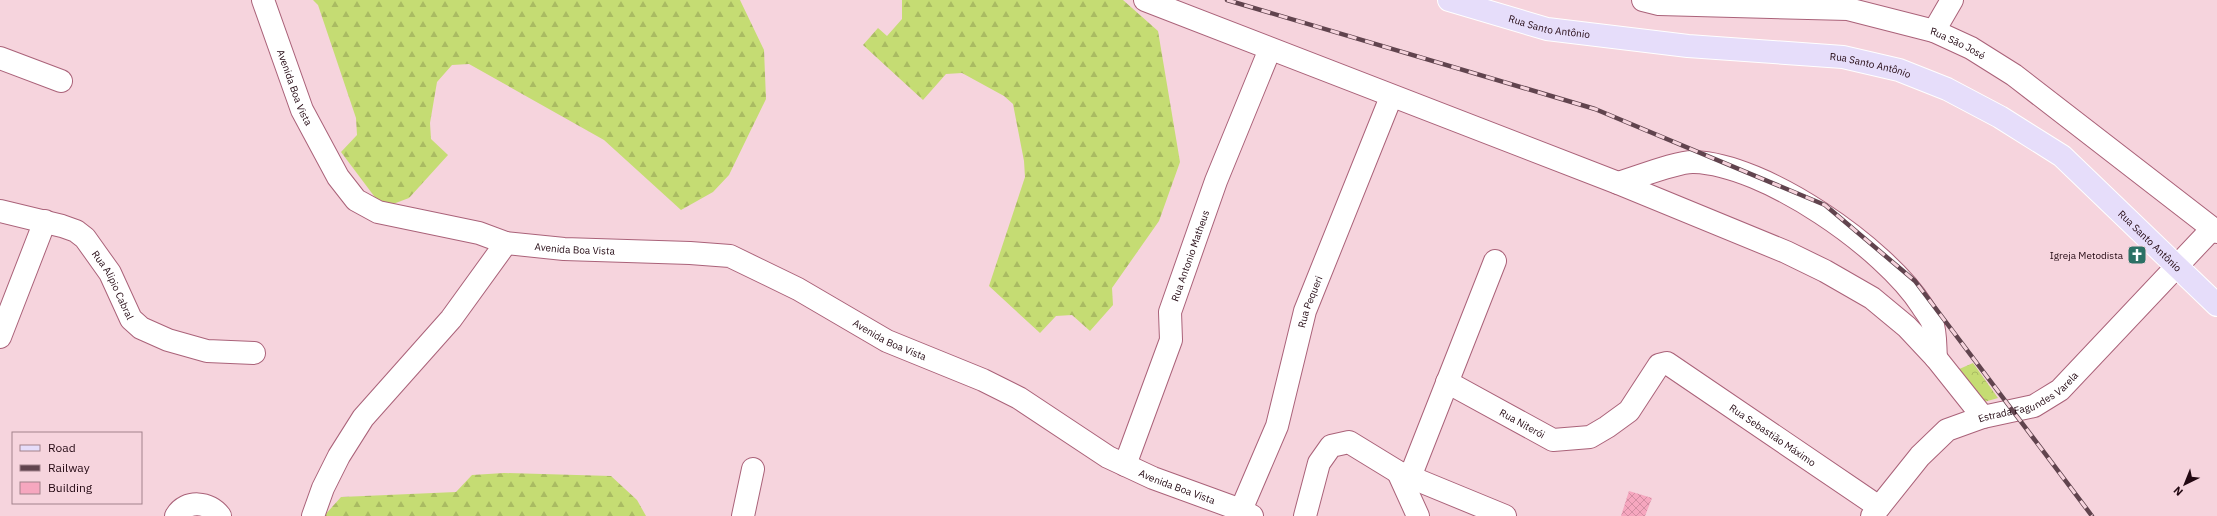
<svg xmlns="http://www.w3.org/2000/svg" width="2217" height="516" viewBox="0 0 2217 516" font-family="'IBM Plex Sans',sans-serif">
	<defs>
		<pattern id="forest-firs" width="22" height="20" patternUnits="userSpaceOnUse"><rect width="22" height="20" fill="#c5dc73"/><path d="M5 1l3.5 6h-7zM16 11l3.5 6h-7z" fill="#a9bb62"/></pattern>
		<pattern id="park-crowns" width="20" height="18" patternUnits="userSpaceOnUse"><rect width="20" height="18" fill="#c5dc73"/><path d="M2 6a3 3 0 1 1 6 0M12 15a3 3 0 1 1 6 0" fill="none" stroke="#a9bb62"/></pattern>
		<pattern id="building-cross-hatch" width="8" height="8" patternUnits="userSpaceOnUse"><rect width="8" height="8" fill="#f6a7bf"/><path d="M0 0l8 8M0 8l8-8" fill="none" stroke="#d38ea3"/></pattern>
	</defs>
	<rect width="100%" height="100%" fill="#f6d4dd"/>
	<!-- forest -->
	<path fill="url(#forest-firs)" d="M 313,0 L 740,0 L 764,50 L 766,99 L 729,175 L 713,192 L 681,210 L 604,140 L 469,64 L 452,65 L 437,82 L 430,123 L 431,139 L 448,155 L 409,198 L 385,207 L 377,200 L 341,152 L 357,135 L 356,118 L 318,5 Z
		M 902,0 L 1123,0 L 1158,31 L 1180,162 L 1159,221 L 1112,288 L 1113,305 L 1090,331 L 1072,315 L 1056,316 L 1040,333 L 989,286 L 1025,177 L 1024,161 L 1013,104 L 1004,96 L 962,73 L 946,74 L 923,100 L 863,45 L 878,28 L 887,36 L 902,19 Z
		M 504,473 L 611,476 L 637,500 L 646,516 L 324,516 L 341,497 L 456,492 L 472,475 Z"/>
	<!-- park -->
	<path fill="url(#park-crowns)" d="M 1973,363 L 1998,398 L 1984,402 L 1957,370 Z"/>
	<!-- building -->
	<path fill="url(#building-cross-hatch)" d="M 1629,491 L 1652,498 L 1645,516 L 1621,516 Z"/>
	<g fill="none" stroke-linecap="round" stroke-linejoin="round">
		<defs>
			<g id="minor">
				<path id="s1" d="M 263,0 L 302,110 L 338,177 L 356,200 L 378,212 L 479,233 L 506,243 L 564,249 L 690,253 L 730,256 L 798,289 L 887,341 L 983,380 L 1019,398 L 1108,457 L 1153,478 L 1241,510 L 1252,516"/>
				<path d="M 1145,0 L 1618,183 L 1786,252 L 1825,271 L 1872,298 L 1907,327 L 1936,358 L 1983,417"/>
				<path id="s2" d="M 1643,0 L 1659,4 L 1848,9 L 1934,31 L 1971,48 L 2014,75 L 2217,232"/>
				<path d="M 1934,31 L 1952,0"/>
				<path d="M 0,58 L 61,81"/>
				<path d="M 1618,183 C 1636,178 1678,161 1694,162 C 1765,164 1885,248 1922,306 C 1925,311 1930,317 1932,322 C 1936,332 1935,347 1936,358"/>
				<path id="s3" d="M 0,211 L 62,226 L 76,231 L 85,238 L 110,273 L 131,319 L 141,328 L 168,340 L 207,351 L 254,353"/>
				<path d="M 0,337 L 45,221"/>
				<path id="s4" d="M 1447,382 L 1553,440 L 1590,437 L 1607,427 L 1629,411 L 1659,365 L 1667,363 L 1879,507"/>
				<path id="s5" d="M 1125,465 L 1171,340 L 1170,312 L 1216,181 L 1270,49"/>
				<path d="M 1398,472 L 1418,516"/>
				<path d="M 1410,477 L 1495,261"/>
				<path id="s6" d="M 1241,510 L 1277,426 L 1305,311 L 1391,97"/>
				<path d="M 176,516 C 186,499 210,502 220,516"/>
				<path d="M 313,516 L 323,488 L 339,456 L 363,418 L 451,319 L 506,243"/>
				<path d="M 743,516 L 753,469"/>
				<path d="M 1305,516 L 1319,463 L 1331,446 L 1349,442 L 1398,472 L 1505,516"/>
				<path id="s7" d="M 1872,516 L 1920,456 L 1947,430 L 1983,417 L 2034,406 L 2060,390 L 2212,229"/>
			</g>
			<g id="major">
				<path id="s8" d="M 1449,0 L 1547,29 L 1688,46 L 1843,57 L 1899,70 L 1947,89 L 2000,117 L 2062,156 L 2217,305"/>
			</g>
		</defs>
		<!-- minor casing -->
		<use href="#minor" stroke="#aa6279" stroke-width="24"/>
		<!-- major casing -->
		<use href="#major" stroke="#fff" stroke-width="24"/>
		<!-- minor -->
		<use href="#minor" stroke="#fff" stroke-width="22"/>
		<!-- major -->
		<use href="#major" stroke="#e6ddfa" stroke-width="22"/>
		<defs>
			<path id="rail" d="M 1227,0 L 1595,109 L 1825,205 L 1915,281 L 2092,516"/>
		</defs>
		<!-- rail casing -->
		<use href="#rail" stroke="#61444e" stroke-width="4.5"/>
		<!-- rail -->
		<use href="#rail" stroke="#f6d4dd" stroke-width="3" stroke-dasharray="9" stroke-linecap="butt"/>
	</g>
	<!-- icons -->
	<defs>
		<symbol id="church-square" viewBox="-11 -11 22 22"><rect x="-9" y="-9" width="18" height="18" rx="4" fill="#2c7165" stroke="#f6d4dd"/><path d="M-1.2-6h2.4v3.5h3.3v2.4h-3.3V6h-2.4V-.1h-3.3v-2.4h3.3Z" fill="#fff"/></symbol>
	</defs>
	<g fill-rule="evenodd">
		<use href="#church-square" x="2126" y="244" width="22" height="22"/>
	</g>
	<g text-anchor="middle" stroke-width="3" stroke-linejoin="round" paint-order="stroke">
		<!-- street labels -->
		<g font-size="10" fill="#230812" stroke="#f6d4dd">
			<text dy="4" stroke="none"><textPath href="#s8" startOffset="104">Rua Santo Antônio</textPath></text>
			<text dy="4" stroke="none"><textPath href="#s2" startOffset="321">Rua São José</textPath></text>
			<text dy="4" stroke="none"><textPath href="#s8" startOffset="428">Rua Santo Antônio</textPath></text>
			<text dy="4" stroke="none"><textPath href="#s1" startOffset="93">Avenida Boa Vista</textPath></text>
			<text dy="4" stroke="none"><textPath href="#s8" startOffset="764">Rua Santo Antônio</textPath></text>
			<text dy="4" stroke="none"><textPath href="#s1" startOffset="448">Avenida Boa Vista</textPath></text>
			<text dy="4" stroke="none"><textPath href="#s5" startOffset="221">Rua Antonio Matheus</textPath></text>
			<text dy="4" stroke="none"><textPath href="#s3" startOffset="145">Rua Alipio Cabral</textPath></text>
			<text dy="4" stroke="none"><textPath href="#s6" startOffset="220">Rua Pequeri</textPath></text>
			<text dy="4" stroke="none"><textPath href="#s1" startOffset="784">Avenida Boa Vista</textPath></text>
			<text dy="4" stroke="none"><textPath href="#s7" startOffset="203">Estrada Fagundes Varela</textPath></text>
			<text dy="4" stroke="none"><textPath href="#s4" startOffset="86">Rua Niterói</textPath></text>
			<text dy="4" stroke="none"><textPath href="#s4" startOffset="396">Rua Sebastião Máximo</textPath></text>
			<text dy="4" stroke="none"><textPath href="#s1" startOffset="1108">Avenida Boa Vista</textPath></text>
		</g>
		<!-- poi labels -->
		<g font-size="10" fill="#230812" stroke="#f6d4dd" text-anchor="end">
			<text x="2123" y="259">Igreja Metodista</text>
		</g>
	</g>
	<!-- legend -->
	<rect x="12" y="432" width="130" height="72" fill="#f6d4dd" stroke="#a2828c"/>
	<rect x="20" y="445" width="20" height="6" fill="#e6ddfa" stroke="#a2828c"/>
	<text x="48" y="452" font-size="12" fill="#230812">Road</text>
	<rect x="20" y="465" width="20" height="6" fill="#61444e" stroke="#a2828c"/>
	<text x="48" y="472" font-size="12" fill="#230812">Railway</text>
	<rect x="20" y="482" width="20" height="12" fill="#f6a7bf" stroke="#a2828c"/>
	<text x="48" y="492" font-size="12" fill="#230812">Building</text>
	<!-- north arrow -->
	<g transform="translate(2185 484) rotate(223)" stroke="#f6d4dd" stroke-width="3" paint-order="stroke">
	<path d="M0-3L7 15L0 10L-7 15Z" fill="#230812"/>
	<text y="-6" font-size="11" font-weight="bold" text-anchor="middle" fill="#230812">N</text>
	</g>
</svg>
